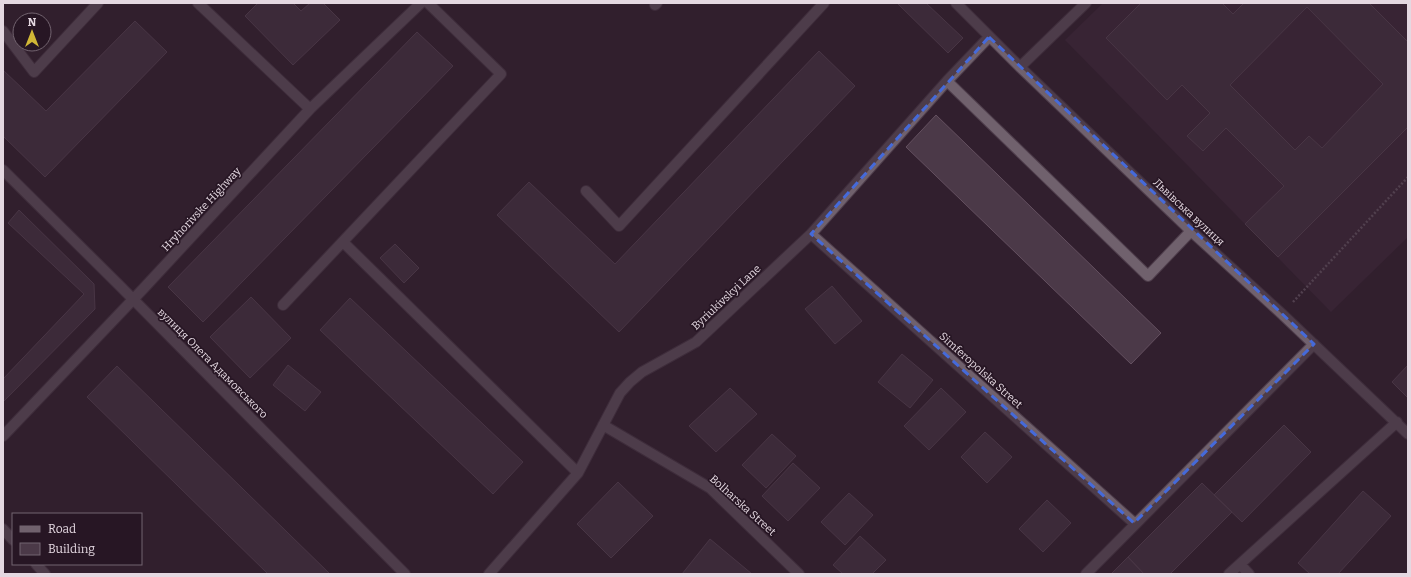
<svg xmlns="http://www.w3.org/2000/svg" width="1411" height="577" viewBox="0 0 1411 577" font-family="Bitter,serif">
	<rect width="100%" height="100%" fill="#311f2e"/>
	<!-- built -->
	<path fill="#402a3c" d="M 1103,3 L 1408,3 L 1408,237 L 1331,312 L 1065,40 Z"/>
	<!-- building -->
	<path fill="#4b3948" stroke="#645060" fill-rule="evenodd" d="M 258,3 L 293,3 L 301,11 L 310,3 L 323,3 L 340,20 L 293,65 L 245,16 Z
		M 897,3 L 926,3 L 963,38 L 948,53 Z
		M 1141,3 L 1222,3 L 1233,14 L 1244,3 L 1369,3 L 1408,42 L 1408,127 L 1278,257 L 1245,224 L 1284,186 L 1226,128 L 1203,151 L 1187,136 L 1210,113 L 1182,85 L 1167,100 L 1106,38 ZM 1307,7 L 1383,84 L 1322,148 L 1309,136 L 1295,150 L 1230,85 Z
		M 135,21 L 167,52 L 45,177 L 3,136 L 3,70 L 46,111 Z
		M 417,32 L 453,66 L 203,322 L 168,287 Z
		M 819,51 L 855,86 L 619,332 L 497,215 L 529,182 L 615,264 Z
		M 936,115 L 1161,333 L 1131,364 L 906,147 Z
		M 19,210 L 94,284 L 95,309 L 3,402 L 3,379 L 84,294 L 8,223 Z
		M 395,244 L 419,268 L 404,283 L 380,258 Z
		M 832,286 L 862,321 L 835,344 L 805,309 Z
		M 251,297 L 291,338 L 250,378 L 210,337 Z
		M 350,298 L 523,462 L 493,494 L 320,330 Z
		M 902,354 L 933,380 L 910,408 L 878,382 Z
		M 288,365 L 321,392 L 305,411 L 273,385 Z
		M 1408,365 L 1408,398 L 1392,382 Z
		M 117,366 L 330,574 L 268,574 L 87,397 Z
		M 730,388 L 757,414 L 716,452 L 689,426 Z
		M 941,388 L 966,412 L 929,450 L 904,426 Z
		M 1284,425 L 1311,452 L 1242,522 L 1214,495 Z
		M 985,432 L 1012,457 L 987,483 L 961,457 Z
		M 772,434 L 796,456 L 766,488 L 742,465 Z
		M 793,463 L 820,488 L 788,521 L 762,496 Z
		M 618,482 L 653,516 L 611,558 L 577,524 Z
		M 1202,483 L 1232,512 L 1170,574 L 1144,574 L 1128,557 Z
		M 1363,491 L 1391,516 L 1338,574 L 1310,574 L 1298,563 Z
		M 849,493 L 873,515 L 845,545 L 821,522 Z
		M 1047,500 L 1071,523 L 1043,552 L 1019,529 Z
		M 860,536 L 886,560 L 872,574 L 843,574 L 833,565 Z
		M 710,539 L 752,574 L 682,574 Z
		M 1128,557 L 1144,574 L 1111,574 Z"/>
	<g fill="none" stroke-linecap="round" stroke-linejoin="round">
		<defs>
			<path id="minor" d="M 198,3 L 310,109
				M 956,3 L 1020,67 L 1191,231 L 1282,314 L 1408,434
				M 655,5 L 657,3
				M 3,31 L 34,72 L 98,3
				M 1020,67 L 1086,3
				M 947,81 L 1148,276 L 1191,231
				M 3,170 L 120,286 L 405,574
				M 586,191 L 619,226 L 824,3
				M 811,234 L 1134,523
				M 343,242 L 578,473
				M 283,305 L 501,74 L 428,3
				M 603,425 L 710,488 L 799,574
				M 3,436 L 143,289 L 310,109 L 421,3
				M 3,529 L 13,540
				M 36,564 L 45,574
				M 1240,564 L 1249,574
				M 489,574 L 578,473 L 620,393 L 630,382 L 642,372 L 696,342 L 811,234 L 947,81 L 989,37
				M 1086,574 L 1314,344
				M 1229,574 L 1397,422"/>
		</defs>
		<!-- minor casing -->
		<use href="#minor" stroke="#4e3d4b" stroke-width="12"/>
		<!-- path -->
		<path stroke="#786875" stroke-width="2.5" stroke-dasharray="2 2" stroke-linecap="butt" d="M 1293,302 L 1408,177"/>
		<!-- minor -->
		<use href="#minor" stroke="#70616d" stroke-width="10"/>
	</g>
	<!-- marked area -->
	<path d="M0 0H1411V577H0ZM 989,37 L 1314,344 L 1134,523 L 811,234 Z" fill="#311f2e" fill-opacity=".55" fill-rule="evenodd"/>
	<path fill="none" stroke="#456ada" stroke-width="3" stroke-dasharray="8 5" stroke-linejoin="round" d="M 989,37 L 1314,344 L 1134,523 L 811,234 Z"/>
	<g text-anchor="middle" stroke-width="3.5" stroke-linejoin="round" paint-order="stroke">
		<!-- street labels -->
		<g font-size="11" fill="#e4d8e1" stroke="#271624">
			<text transform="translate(201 209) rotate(-47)" y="4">Hryhorivske Highway</text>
			<text transform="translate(1189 212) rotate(43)" y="4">Львівська вулиця</text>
			<text transform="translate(726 297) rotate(-43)" y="4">Byriukivskyi Lane</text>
			<text transform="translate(213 363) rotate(45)" y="4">вулиця Олега Адамовського</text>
			<text transform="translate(981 370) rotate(42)" y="4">Simferopolska Street</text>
			<text transform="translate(743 505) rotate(42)" y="4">Bolharska Street</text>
		</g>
	</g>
	<!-- border -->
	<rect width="1411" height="577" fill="none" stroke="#e4d8e1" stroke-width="8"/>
	<!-- legend -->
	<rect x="12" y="513" width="130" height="52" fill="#271624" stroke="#736470"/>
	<rect x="20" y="526" width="20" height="6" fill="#70616d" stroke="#736470"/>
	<text x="48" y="533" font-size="12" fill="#e4d8e1">Road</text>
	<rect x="20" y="543" width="20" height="12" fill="#4b3948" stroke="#736470"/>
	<text x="48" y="553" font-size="12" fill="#e4d8e1">Building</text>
	<!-- north arrow -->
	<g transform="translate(32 32)"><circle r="19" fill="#271624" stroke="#736470"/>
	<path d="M0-3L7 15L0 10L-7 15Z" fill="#d1b736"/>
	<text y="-6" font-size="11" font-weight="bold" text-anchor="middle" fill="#e4d8e1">N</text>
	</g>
</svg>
